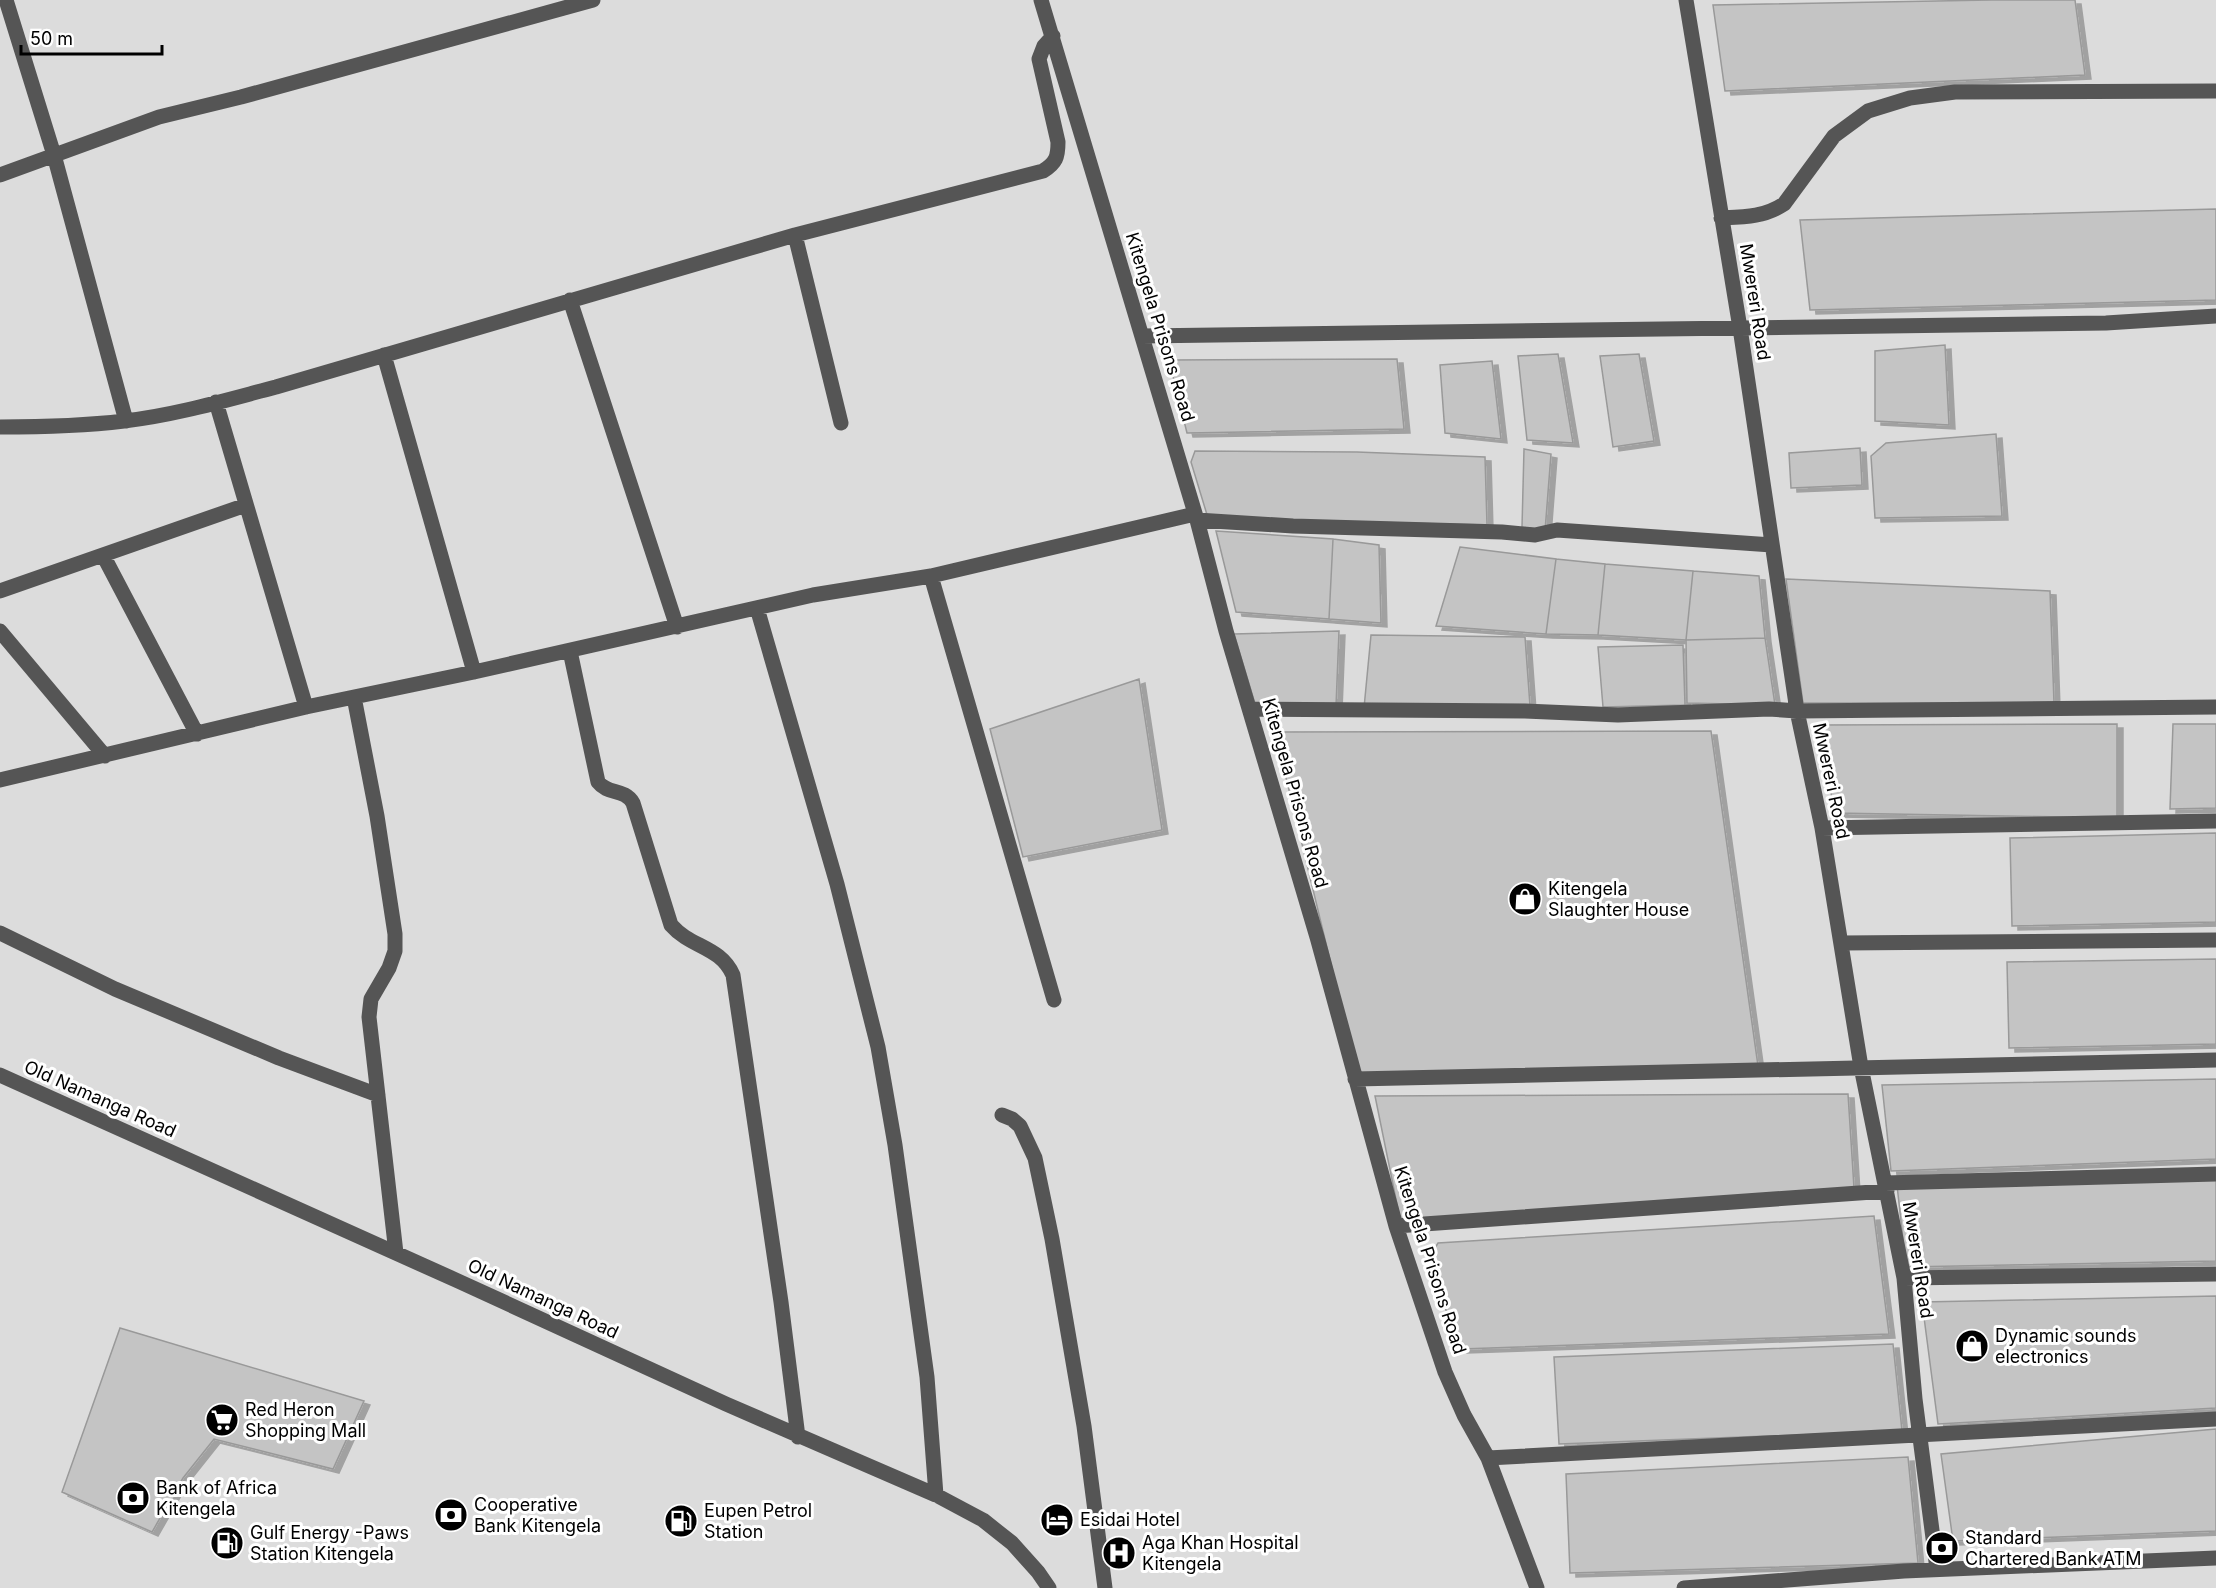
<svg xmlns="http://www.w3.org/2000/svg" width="2216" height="1588" viewBox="0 0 2216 1588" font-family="Inter,sans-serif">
	<defs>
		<filter id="shadow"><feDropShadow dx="6" dy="4" stdDeviation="0" flood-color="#0004"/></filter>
	</defs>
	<rect width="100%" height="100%" fill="#fff"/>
	<!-- green -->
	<path fill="#dcdcdc" d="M 0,0 L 2216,0 L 2216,1588 L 0,1588 Z"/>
	<!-- building -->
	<path fill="#c4c4c4" stroke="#999" stroke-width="1.5" filter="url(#shadow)" d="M 1991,0 L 2075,0 L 2085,75 L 1725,91 L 1713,5 Z
		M 2216,209 L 2216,300 L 1810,310 L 1800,220 Z
		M 1945,345 L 1949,425 L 1875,421 L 1875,351 Z
		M 1558,354 L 1573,443 L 1527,440 L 1518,356 Z
		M 1639,354 L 1654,441 L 1613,447 L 1600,356 Z
		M 1397,359 L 1404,429 L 1187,433 L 1169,360 Z
		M 1492,361 L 1501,439 L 1445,433 L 1440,365 Z
		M 1996,434 L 2002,516 L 1875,518 L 1871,456 L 1886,443 Z
		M 1860,448 L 1862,485 L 1791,488 L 1789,453 Z
		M 1524,449 L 1551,454 L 1545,531 L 1522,527 Z
		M 1195,451 L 1357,452 L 1485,457 L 1487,525 L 1208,518 L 1191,462 Z
		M 1216,531 L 1333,539 L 1329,619 L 1236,612 Z
		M 1333,539 L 1379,545 L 1381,623 L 1329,619 Z
		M 1460,547 L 1556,559 L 1546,634 L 1436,626 Z
		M 1556,559 L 1605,564 L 1598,635 L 1546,634 Z
		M 1605,564 L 1693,571 L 1686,640 L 1598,635 Z
		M 1693,571 L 1759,576 L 1765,638 L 1686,640 Z
		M 1786,579 L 2050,591 L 2054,703 L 1803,703 Z
		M 1339,631 L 1336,706 L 1256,707 L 1234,634 Z
		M 1371,635 L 1525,637 L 1530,706 L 1364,708 Z
		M 1765,638 L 1775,705 L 1687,703 L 1686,640 Z
		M 1683,645 L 1685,705 L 1603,707 L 1598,647 Z
		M 1139,679 L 1162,830 L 1023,857 L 990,729 Z
		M 2117,724 L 2117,818 L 1834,813 L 1821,725 Z
		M 2173,724 L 2216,724 L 2216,808 L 2170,809 Z
		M 1711,731 L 1758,1066 L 1358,1076 L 1275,732 Z
		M 2216,833 L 2216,922 L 2012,926 L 2010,838 Z
		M 2216,959 L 2216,1044 L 2009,1048 L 2007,962 Z
		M 2216,1079 L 2216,1159 L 1891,1171 L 1882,1085 Z
		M 1848,1094 L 1854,1188 L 1401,1224 L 1375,1096 Z
		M 2216,1177 L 2216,1261 L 1906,1267 L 1897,1185 Z
		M 1874,1216 L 1889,1334 L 1461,1349 L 1427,1261 L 1438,1243 Z
		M 2216,1296 L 2216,1408 L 1938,1424 L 1922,1302 Z
		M 120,1328 L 364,1401 L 333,1469 L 214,1439 L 183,1478 L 152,1532 L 62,1492 Z
		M 1893,1344 L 1902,1431 L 1559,1444 L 1554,1357 Z
		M 2216,1429 L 2216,1531 L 1953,1541 L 1941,1454 Z
		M 1908,1457 L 1918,1563 L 1570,1573 L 1566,1474 Z"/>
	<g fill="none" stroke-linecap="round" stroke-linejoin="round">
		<!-- minor -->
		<path stroke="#555" stroke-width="15" d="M 6,0 L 54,155 L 126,421
			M 1041,0 L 1197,520 L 1226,631 L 1317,937 L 1396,1226 L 1445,1372 L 1464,1415 L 1488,1458 L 1537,1588
			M 1686,0 L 1740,328 L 1797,711 L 1822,828 L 1861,1067 L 1904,1278 L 1915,1399 L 1937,1569
			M 0,175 L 159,117 L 241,97 L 593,0
			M 1721,218 C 1745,217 1764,217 1784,204 L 1834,136 L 1868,111 L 1910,98 L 1955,92 L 2216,91
			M 795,235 L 841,423
			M 570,300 L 677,627
			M 1142,336 L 2106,323 L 2216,316
			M 384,355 L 474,672
			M 216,402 L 306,707
			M 0,427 C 41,427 83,426 124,421 C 176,415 226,400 276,387 L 795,235 L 1043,171 C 1056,163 1058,157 1058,142 L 1039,59 L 1044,46 L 1053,36
			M 1197,520 L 1293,526 L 1502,532 L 1535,535 L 1557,530 L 1772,545
			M 103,555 L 197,734
			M 931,576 L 1054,1000
			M 0,591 L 246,505
			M 757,608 L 837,884 L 878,1047 L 895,1145 L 927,1377 L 936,1495
			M 0,631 L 105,756
			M 570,651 L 598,782 C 608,795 624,788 633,803 L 671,925 C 691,948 720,946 733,975 L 781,1302 L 798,1437
			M 354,697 L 377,816 L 395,934 L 395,951 L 389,968 L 371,999 L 369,1017 L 396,1253
			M 1251,709 L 1525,711 L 1618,715 L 1769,709 L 1797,711 L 2216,707
			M 0,780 L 306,707 L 474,672 L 813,595 L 931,576 L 1195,514
			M 1822,828 L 2216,821
			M 0,933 L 115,989 L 279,1058 L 378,1095
			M 1842,943 L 2216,940
			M 0,1075 L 458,1281 L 726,1404 L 936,1495 L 983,1520 L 1012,1543 L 1038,1572 L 1049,1588
			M 1355,1079 L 2216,1060
			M 1002,1115 L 1012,1119 L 1020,1126 L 1035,1158 L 1039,1177 L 1052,1239 L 1084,1426 L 1105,1588
			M 1885,1183 L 2216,1174
			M 1396,1226 L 1887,1191
			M 1904,1278 L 2216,1274
			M 1488,1458 L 2216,1419
			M 1684,1588 L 1904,1571 L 2216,1558"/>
	</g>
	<!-- icons -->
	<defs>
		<symbol id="shop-disc" viewBox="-11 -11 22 22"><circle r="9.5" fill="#000" stroke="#fff"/><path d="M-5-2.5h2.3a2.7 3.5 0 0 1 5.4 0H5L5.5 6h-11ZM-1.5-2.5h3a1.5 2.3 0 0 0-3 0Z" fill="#fff"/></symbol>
		<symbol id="supermarket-disc" viewBox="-11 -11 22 22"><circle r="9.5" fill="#000" stroke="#fff"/><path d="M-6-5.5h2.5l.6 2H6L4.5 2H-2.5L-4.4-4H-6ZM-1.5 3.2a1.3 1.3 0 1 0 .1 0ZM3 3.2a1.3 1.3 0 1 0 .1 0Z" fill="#fff"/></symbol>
		<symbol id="bank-disc" viewBox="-11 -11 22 22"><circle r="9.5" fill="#000" stroke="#fff"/><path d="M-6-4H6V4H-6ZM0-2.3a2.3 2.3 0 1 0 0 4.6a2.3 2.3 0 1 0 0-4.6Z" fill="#fff"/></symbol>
		<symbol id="hotel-disc" viewBox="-11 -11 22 22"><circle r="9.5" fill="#000" stroke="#fff"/><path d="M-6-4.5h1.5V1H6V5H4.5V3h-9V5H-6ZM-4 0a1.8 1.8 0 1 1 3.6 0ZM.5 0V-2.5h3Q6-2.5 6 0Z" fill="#fff"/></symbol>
		<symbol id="fuel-disc" viewBox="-11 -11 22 22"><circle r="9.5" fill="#000" stroke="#fff"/><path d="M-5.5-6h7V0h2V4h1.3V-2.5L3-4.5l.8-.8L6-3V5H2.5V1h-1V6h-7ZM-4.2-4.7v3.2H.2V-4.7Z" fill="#fff"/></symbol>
		<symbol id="hospital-disc" viewBox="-11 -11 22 22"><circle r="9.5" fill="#000" stroke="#fff"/><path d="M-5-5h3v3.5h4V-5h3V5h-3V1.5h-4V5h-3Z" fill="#fff"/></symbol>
	</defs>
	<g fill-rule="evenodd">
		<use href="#shop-disc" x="1506" y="880" width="38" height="38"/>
		<use href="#shop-disc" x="1953" y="1327" width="38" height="38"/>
		<use href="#supermarket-disc" x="203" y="1401" width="38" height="38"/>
		<use href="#bank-disc" x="114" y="1479" width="38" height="38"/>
		<use href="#bank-disc" x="432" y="1496" width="38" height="38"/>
		<use href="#hotel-disc" x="1038" y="1501" width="38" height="38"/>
		<use href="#fuel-disc" x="662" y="1502" width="38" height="38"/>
		<use href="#fuel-disc" x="208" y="1524" width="38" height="38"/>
		<use href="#bank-disc" x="1923" y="1529" width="38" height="38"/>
		<use href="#hospital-disc" x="1100" y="1534" width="38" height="38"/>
	</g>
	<g text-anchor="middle" stroke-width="6" stroke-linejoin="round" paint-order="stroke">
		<!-- street labels -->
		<g font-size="18" fill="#000" stroke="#fff">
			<text transform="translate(1755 302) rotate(81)" y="6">Mwereri Road</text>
			<text transform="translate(1160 327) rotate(73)" y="6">Kitengela Prisons Road</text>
			<text transform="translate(1831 781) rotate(78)" y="6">Mwereri Road</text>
			<text transform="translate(1295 793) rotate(74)" y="6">Kitengela Prisons Road</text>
			<text transform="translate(100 1099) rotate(24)" y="6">Old Namanga Road</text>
			<text transform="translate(1430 1260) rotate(72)" y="6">Kitengela Prisons Road</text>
			<text transform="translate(1918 1260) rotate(81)" y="6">Mwereri Road</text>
			<text transform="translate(543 1299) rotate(25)" y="6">Old Namanga Road</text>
		</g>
		<!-- poi labels -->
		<g font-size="18" fill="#000" stroke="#fff" text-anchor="start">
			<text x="1548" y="895">Kitengela<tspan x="1548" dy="21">Slaughter House</tspan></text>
			<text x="1995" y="1342">Dynamic sounds<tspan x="1995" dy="21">electronics</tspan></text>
			<text x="245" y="1416">Red Heron<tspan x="245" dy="21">Shopping Mall</tspan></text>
			<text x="156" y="1494">Bank of Africa<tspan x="156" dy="21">Kitengela</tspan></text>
			<text x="474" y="1511">Cooperative<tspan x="474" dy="21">Bank Kitengela</tspan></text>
			<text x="704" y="1517">Eupen Petrol<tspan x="704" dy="21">Station</tspan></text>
			<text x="1080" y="1526">Esidai Hotel</text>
			<text x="250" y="1539">Gulf Energy -Paws<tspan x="250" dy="21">Station Kitengela</tspan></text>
			<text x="1965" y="1544">Standard<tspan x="1965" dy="21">Chartered Bank ATM</tspan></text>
			<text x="1142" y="1549">Aga Khan Hospital<tspan x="1142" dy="21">Kitengela</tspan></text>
		</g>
	</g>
	<!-- scale -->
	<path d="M21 45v9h141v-9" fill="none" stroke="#000000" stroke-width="3"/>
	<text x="30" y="45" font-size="18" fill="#000000" stroke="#ffffff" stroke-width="4.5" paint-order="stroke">50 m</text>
</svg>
